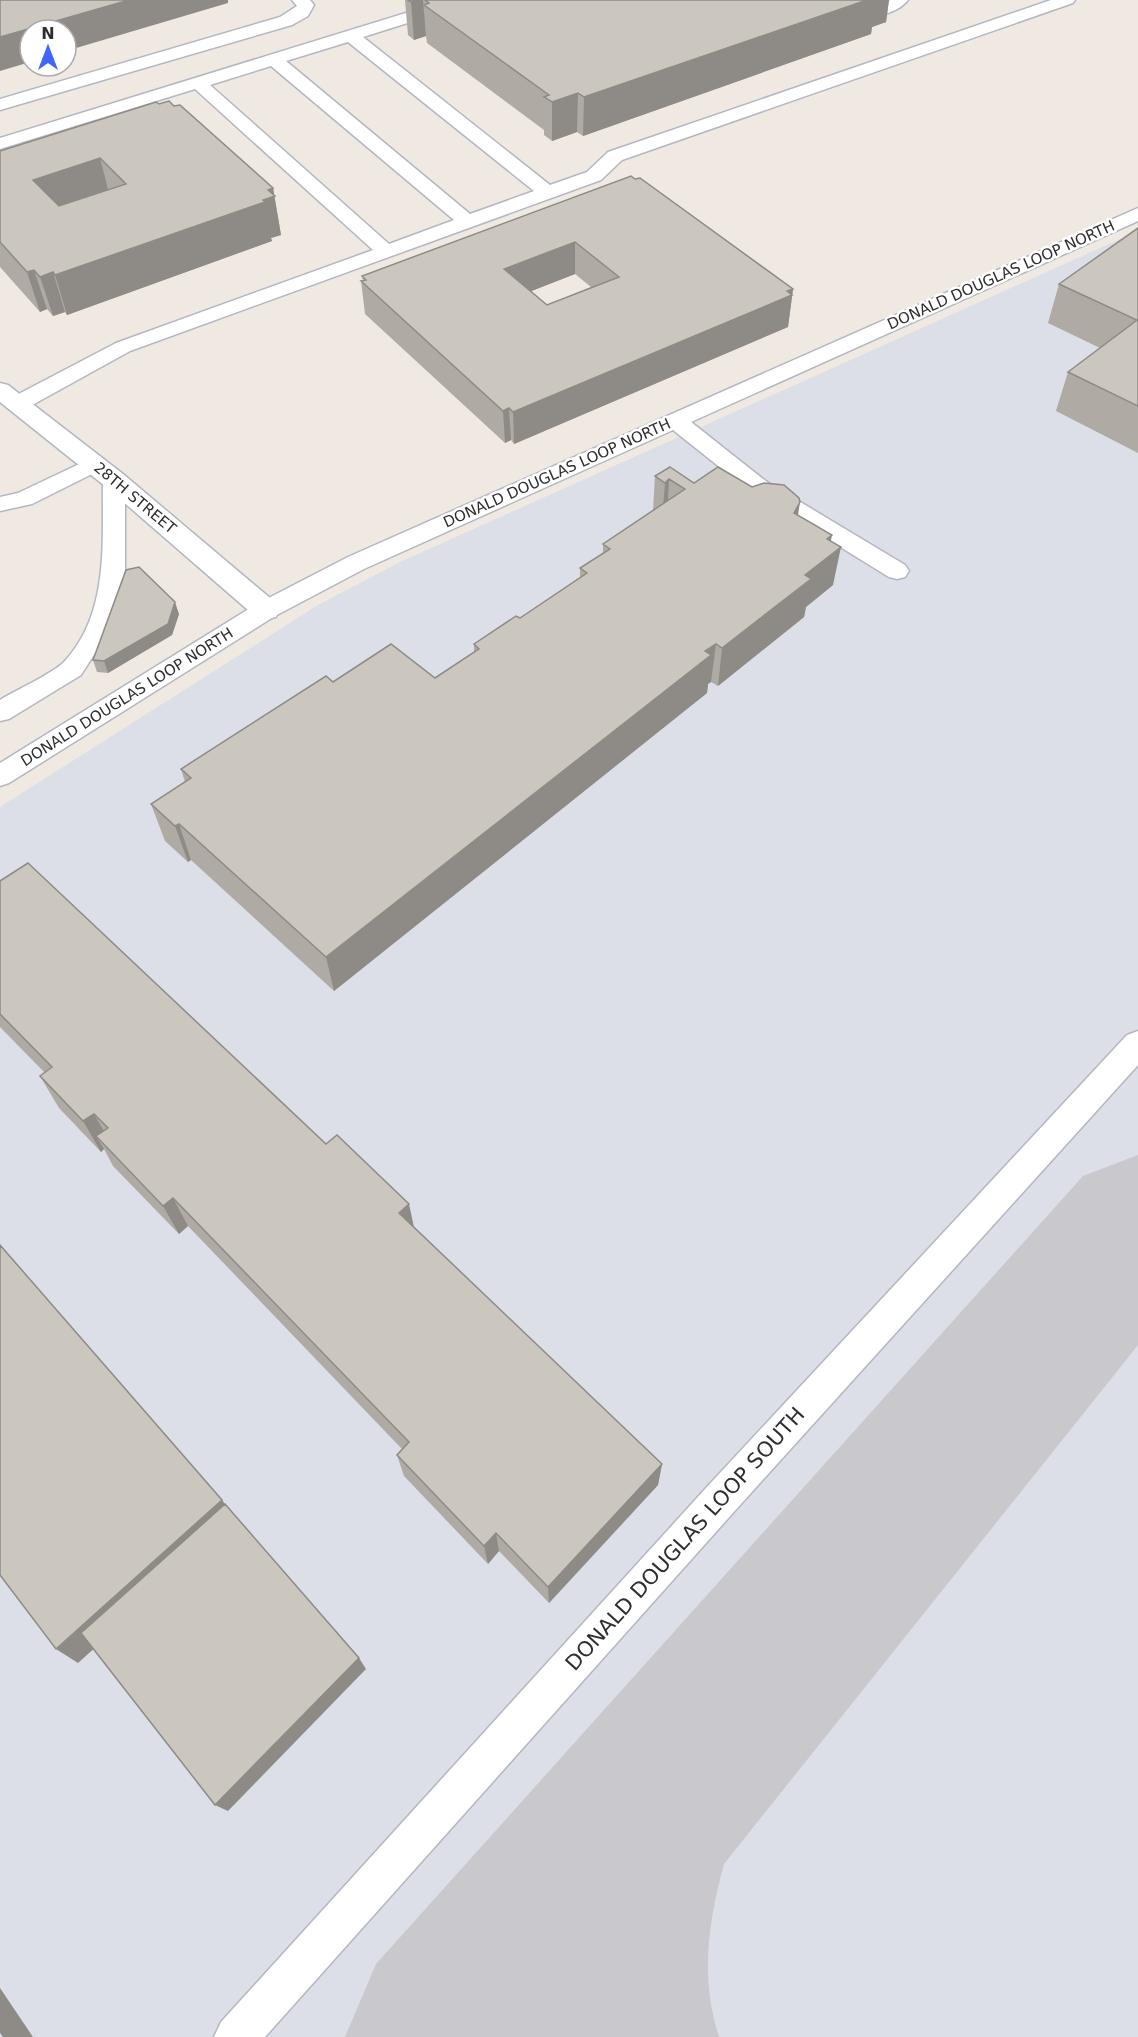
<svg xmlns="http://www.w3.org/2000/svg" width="1138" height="2037" viewBox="0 0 1138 2037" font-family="'DejaVu Sans',sans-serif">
	<rect width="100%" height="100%" fill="#efe9e1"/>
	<!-- airport -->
	<path fill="#dcdee8" d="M 1138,231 L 1138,2037 L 0,2037 L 0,807 L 318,605 L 400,562 Z"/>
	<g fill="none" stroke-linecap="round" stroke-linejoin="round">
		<!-- taxiway -->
		<path fill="#c9c8cc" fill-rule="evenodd" d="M 1138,1155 L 1138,1345 L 724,1864 C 708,1923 700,1978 719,2037 L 345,2037 L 376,1964 L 1083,1176 Z"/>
		<defs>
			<path id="lane" d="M 292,0 L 310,0 L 314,5 L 308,16 L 292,25 L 0,110 L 0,99 L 280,17 L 297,6 Z
				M 448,0 L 473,0 L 471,3 L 363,37 L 550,185 L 587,172 L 608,152 L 1051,0 L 1075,0 L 1073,3 L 622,160 L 601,180 L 130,351 L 25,409 L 9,409 L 6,404 L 9,399 L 116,343 L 373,250 L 195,89 L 0,149 L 0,138 ZM 348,42 L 534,191 L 470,214 L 286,61 ZM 271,66 L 454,220 L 389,244 L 210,85 Z
				M 891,0 L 908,0 C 899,12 881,15 866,19 L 858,14 L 860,10 Z
				M 1138,208 L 1138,221 L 691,422 L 767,482 L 905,565 L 909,571 L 905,577 L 897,579 L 889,577 L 751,492 L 673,430 L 364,569 L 275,616 L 9,783 L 0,786 L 0,763 L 257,604 L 348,557 Z
				M 94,457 L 102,459 L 105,464 L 102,469 L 32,504 L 0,511 L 0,497 L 18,493 Z
				M 114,473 L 122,475 L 125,480 L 125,578 L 119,607 L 104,639 L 81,675 L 9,719 L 0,721 L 0,700 C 16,690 52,674 64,662 C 110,613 102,541 103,480 L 106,475 Z
				M 1138,1031 L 1138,1065 L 732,1514 L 265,2037 L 214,2037 L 221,2022 L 706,1488 L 1127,1035 Z"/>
			<path id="street" d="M 0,383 L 8,385 L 123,474 L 276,603 L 279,610 L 276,617 L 266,619 L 256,617 L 105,486 L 0,402 Z"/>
		</defs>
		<!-- lane casing -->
		<use href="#lane" stroke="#b4b7c1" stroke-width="3"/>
		<!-- street casing -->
		<use href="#street" stroke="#b4b7c1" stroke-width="3"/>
		<!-- lane -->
		<use href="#lane" fill="#fff" fill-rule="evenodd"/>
		<!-- street -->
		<use href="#street" fill="#fff" fill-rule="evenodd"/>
	</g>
	<!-- wall -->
	<path fill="#afaba4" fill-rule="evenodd" d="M 405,0 L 889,0 L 886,22 L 872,27 L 871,34 L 583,136 L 577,132 L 552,141 L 544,135 L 544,130 L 427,43 L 426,36 L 414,40 L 408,35 Z
		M 156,102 L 273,188 L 281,235 L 271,238 L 272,241 L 67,315 L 65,312 L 53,316 L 47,309 L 40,312 L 0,267 L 0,151 Z
		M 631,176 L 793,289 L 788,327 L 514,444 L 511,440 L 505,443 L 365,314 L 361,281 L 363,281 L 362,276 ZM 575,274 L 591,287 L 547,305 L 531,291 Z
		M 1138,228 L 1138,453 L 1056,411 L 1068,372 L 1100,348 L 1048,323 L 1059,284 Z
		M 655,476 L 694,483 L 798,515 L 831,541 L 833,585 L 806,607 L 804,617 L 718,686 L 711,682 L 708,684 L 707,693 L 334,991 L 191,860 L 188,862 L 165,841 L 151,804 L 185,782 L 181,769 L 333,682 L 435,678 L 474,652 L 474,644 L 520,618 L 580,577 L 580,568 L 603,554 L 603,544 L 653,511 Z
		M 179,614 L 172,635 L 108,673 L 97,672 L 93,660 Z
		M 0,881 L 414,1228 L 662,1464 L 658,1485 L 549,1603 L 499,1551 L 488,1564 L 404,1476 L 397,1455 L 402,1449 L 188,1226 L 179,1234 L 113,1166 L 104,1149 L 101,1152 L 59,1108 L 40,1076 L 45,1073 L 0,1027 Z"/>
	<!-- shaded-wall -->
	<path fill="#8e8b86" d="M 129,0 L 228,0 L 228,3 L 66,51 L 66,30 L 30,30 L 30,62 L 0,71 L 0,37 Z
		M 419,0 L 423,0 L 426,36 L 414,40 L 411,2 Z
		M 867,0 L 889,0 L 886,22 L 872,27 L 871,34 L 583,136 L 584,97 Z
		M 578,93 L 577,132 L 552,141 L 552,102 Z
		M 100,158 L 110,197 L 45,219 L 33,180 Z
		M 273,188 L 281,235 L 271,238 L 272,241 L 67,315 L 55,275 L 263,200 L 268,190 Z
		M 575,242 L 575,274 L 506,301 L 504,269 Z
		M 34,270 L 47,309 L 40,312 L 27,272 Z
		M 53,272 L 65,312 L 53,316 L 40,277 Z
		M 793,289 L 788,327 L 514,444 L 513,412 Z
		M 509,408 L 511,440 L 505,443 L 503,411 Z
		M 669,479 L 667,519 L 662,522 L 665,483 Z
		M 800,502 L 794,541 L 794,513 Z
		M 832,535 L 828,556 L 841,547 L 833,585 L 806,607 L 804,617 L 718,686 L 722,648 L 827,539 Z
		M 175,602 L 179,614 L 172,635 L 108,673 L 104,661 Z
		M 716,644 L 711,682 L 708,684 L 707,693 L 334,991 L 326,957 Z
		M 179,824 L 191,860 L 188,862 L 175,826 Z
		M 94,1114 L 111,1144 L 96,1136 L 104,1149 L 101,1152 L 83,1121 Z
		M 173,1198 L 188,1226 L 179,1234 L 163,1206 Z
		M 409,1204 L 415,1232 L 399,1213 Z
		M 662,1464 L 658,1485 L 549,1603 L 548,1587 Z
		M 222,1500 L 237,1520 L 78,1663 L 56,1649 Z
		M 496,1533 L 499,1551 L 488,1564 L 484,1546 Z
		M 359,1658 L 366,1669 L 228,1811 L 215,1805 Z
		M 0,1988 L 33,2037 L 3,2037 L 0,2033 Z"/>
	<!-- building -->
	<path fill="#cbc7bf" stroke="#8e8b86" stroke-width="1.5" fill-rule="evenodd" d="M 0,0 L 129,0 L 0,37 Z
		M 408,0 L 419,0 L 411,2 Z
		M 425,0 L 867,0 L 584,97 L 578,93 L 552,102 L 544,97 L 549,95 L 424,5 L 429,3 Z
		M 169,101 L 174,106 L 180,105 L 273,188 L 268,190 L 275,196 L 263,200 L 265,202 L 55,275 L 53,272 L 40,277 L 34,270 L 27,272 L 0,242 L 0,151 L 156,102 L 159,104 ZM 100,158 L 126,184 L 59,206 L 33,180 Z
		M 631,176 L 635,179 L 640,178 L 793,289 L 787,291 L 792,295 L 513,412 L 509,408 L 503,411 L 361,281 L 366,280 L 362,276 ZM 575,242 L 619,277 L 547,305 L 504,269 Z
		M 1138,228 L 1138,406 L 1068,372 L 1137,320 L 1059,284 Z
		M 670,467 L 694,483 L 718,467 L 752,487 L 764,483 L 784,485 L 799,498 L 800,502 L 794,513 L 832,535 L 827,539 L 841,547 L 805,575 L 811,579 L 722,648 L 716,644 L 705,651 L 711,655 L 326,957 L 179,824 L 175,826 L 151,804 L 191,778 L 181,769 L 326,676 L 333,682 L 391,644 L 435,678 L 479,649 L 474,644 L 516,616 L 520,618 L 587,573 L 580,568 L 610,549 L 603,544 L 685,489 L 669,479 L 665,483 L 655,476 Z
		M 139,567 L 175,602 L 168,624 L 104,661 L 93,660 L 126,570 Z
		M 28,863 L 326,1144 L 337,1135 L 409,1204 L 399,1213 L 662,1464 L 548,1587 L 496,1533 L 484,1546 L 397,1455 L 409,1442 L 173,1198 L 163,1206 L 96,1136 L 108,1128 L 94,1114 L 83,1121 L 40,1076 L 52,1067 L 0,1014 L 0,881 Z
		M 0,1245 L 222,1500 L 56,1649 L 0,1575 Z
		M 225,1504 L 359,1658 L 215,1805 L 81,1633 Z"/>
	<g text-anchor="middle" stroke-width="5" stroke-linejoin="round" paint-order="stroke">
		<!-- far-street labels -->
		<g font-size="15" fill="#2e2e2e" stroke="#fff">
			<text transform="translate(1001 275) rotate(-24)" y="5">DONALD DOUGLAS LOOP NORTH</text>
			<text transform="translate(557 473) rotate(-24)" y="5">DONALD DOUGLAS LOOP NORTH</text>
			<text transform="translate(135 498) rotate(40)" y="5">28TH STREET</text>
			<text transform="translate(127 697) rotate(-32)" y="5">DONALD DOUGLAS LOOP NORTH</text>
		</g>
		<!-- near-street labels -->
		<g font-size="21" fill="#2e2e2e" stroke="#fff">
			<text transform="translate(685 1539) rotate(-48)" y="7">DONALD DOUGLAS LOOP SOUTH</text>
		</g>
	</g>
	<!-- north arrow -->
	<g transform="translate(48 48)"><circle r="28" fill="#ffffff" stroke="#ababab" stroke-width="1.5"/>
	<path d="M0-4.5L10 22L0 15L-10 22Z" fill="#4264fb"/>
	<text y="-9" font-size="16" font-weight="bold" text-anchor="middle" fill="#2e2e2e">N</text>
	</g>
</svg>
